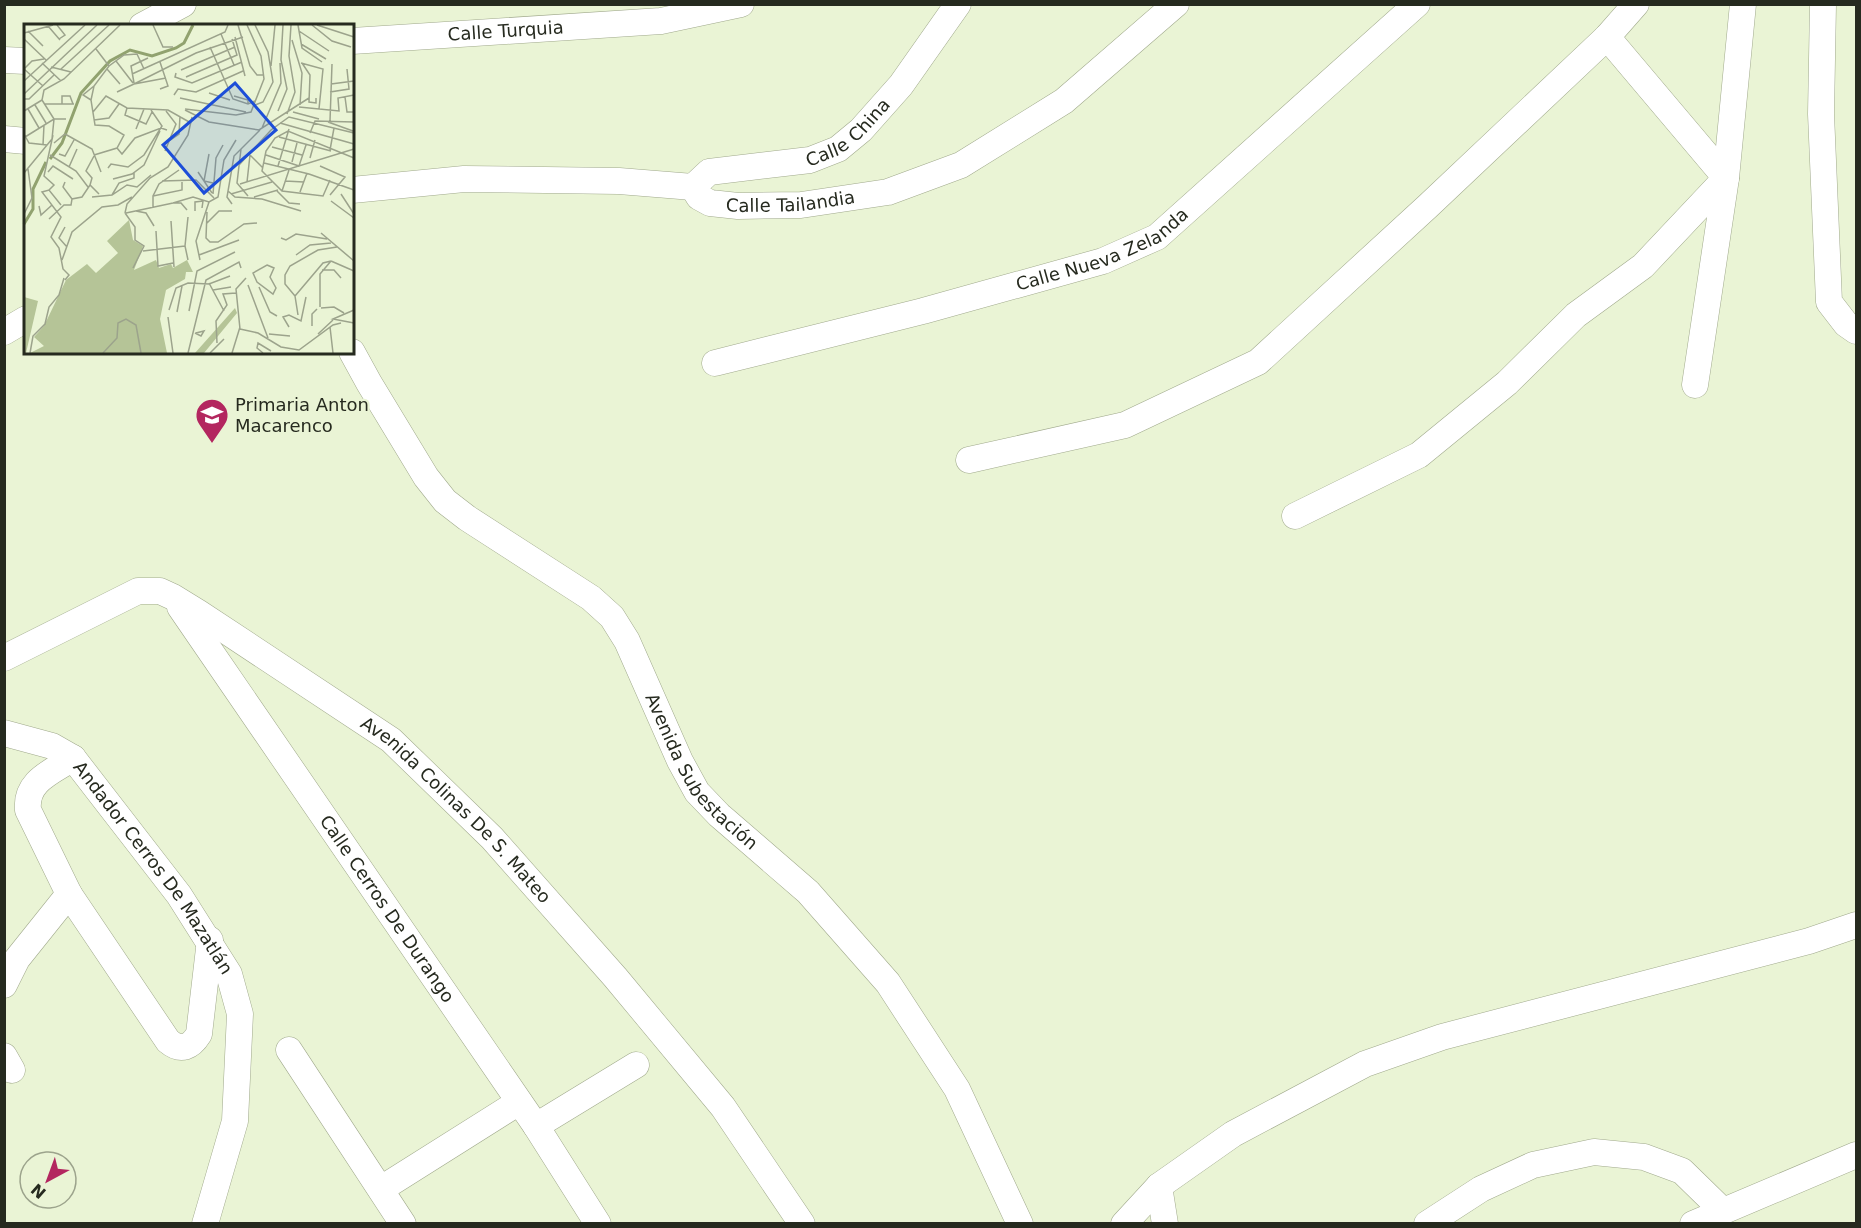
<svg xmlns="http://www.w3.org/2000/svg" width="1861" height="1228" viewBox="0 0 1861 1228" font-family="'DejaVu Sans',sans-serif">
	<rect width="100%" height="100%" fill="#eaf4d5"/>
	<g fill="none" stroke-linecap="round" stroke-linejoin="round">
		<defs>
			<g id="minor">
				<path d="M 1823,4 L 1821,114 L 1829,302 L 1846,324 L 1856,331"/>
				<path d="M 142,26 L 183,4"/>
				<path id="s1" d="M 352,41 L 661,21 L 741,4"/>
				<path d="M 4,60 L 26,61"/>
				<path d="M 4,139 L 26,141"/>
				<path id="s2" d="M 693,187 L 699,197 L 710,203 L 738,206 L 801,205 L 888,192 L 961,165 L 1064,101 L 1176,4"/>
				<path id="s3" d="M 693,187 L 709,172 L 810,160 L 838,149 L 861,130 L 901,85 L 958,4"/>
				<path d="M 352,190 L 464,179 L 619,181 L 693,187"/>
				<path d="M 4,332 L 26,319"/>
				<path id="s4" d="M 352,352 L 369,383 L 426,477 L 445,501 L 467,518 L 591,598 L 612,617 L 627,641 L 680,761 L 697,792 L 719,815 L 808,892 L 888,983 L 957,1089 L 1020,1224"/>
				<path id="s5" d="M 715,363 L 923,311 L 1103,261 L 1157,237 L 1417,4"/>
				<path d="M 1695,385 L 1726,178 L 1743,4"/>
				<path d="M 969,460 L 1125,425 L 1258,362 L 1428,206 L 1607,37 L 1636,4"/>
				<path d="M 1295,516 L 1419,455 L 1507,383 L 1576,315 L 1643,266 L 1726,178 L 1607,37"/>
				<path id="s6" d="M 180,607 L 536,1126 L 598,1224"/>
				<path id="s7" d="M 4,658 L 138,591 L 160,591 L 173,597 L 199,613 L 391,740 L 492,838 L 615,977 L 723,1107 L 802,1224"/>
				<path id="s8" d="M 4,733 L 52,746 L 73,758 L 179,895 L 229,974 L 240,1014 L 235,1121 L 205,1224"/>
				<path d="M 73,758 C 52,772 25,781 28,810 L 69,894 L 168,1041 C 181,1052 191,1047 199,1034 L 210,940"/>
				<path d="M 4,985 L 17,959 L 69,894"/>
				<path d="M 289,1050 L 403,1224"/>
				<path d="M 4,1056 L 12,1070"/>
				<path d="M 536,1126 L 636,1065"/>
				<path d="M 1159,1186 L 1165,1224"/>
				<path d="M 381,1189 L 519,1102"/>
				<path d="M 1124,1224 L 1159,1186 L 1233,1134 L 1365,1064 L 1442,1037 L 1809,941 L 1856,925"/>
				<path d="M 1427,1224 L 1481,1189 L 1533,1165 L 1594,1152 L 1644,1157 L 1682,1171 L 1723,1211"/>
				<path d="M 1693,1224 L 1856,1155"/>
			</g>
		</defs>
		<!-- minor casing -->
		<use href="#minor" stroke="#a0a98c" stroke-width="27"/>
		<!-- minor -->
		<use href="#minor" stroke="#fff" stroke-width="26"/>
	</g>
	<!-- icons -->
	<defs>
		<symbol id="school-pin" viewBox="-11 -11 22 30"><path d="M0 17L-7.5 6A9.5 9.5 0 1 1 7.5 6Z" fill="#b3265f" stroke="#eaf4d5"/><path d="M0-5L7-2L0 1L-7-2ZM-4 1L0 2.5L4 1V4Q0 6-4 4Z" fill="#fff"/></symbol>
	</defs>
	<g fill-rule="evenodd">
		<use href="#school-pin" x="193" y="396" width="38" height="52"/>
	</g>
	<g text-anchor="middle" stroke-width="4.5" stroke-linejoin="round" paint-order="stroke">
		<!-- street labels -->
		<g font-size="18" fill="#262a1f" stroke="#eaf4d5">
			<text dy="6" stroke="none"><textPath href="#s1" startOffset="154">Calle Turquia</textPath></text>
			<text dy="6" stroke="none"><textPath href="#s3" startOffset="171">Calle China</textPath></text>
			<text dy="6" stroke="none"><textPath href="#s2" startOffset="105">Calle Tailandia</textPath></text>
			<text dy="6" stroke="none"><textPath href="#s5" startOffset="405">Calle Nueva Zelanda</textPath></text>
			<text dy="6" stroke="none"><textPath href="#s4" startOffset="560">Avenida Subestación</textPath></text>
			<text dy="6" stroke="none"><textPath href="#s7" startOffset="542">Avenida Colinas De S. Mateo</textPath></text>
			<text dy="6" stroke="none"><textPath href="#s8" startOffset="210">Andador Cerros De Mazatlán</textPath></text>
			<text dy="6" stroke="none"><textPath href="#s6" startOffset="366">Calle Cerros De Durango</textPath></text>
		</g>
		<!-- poi labels -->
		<g font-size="18" fill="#262a1f" stroke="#eaf4d5" text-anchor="start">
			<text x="235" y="411">Primaria Anton<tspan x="235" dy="21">Macarenco</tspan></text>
		</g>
	</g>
	<!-- overview -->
	<g transform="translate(24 24)">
		<rect width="330" height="330" fill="#eaf4d5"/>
		<path d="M 105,196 L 109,216 L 119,222 L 110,246 L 132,236 L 135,244 L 147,240 L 149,244 L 163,236 L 169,248 L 162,248 L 161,255 L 142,266 L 136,295 L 143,329 L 6,329 L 20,322 L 10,313 L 20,302 L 42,256 L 63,240 L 72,249 L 94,229 L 83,217 ZM 0,273 L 14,277 L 2,329 L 0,328 ZM 211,284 L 213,289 L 180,329 L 171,329 Z" fill="#b5c497"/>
		<path fill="none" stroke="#91a26f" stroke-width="3" d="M 26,135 L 38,119 L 57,69 L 86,37 L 106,26 L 128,32 L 152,24 L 160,19 L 169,1M 0,200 L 9,185 L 9,165 L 22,138"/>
		<path fill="none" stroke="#9ca38c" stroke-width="1.5" d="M 33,1 L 41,11 L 35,15M 129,1 L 139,23 L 149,23M 214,1 L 226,42 L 233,51 L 239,51M 274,1 L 278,24 L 298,38M 288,1 L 308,17 L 327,23M 293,1 L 330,13M 24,2 L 36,16M 4,7 L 19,22M 275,7 L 305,27M 0,9 L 29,1M 197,10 L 210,41M 211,13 L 221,52M 0,15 L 22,36M 268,16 L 278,49 L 276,81M 277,20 L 302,35M 186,23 L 209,75 L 224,80 L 231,77M 72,25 L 85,42M 92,37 L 109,59M 18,39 L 37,57M 277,39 L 299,45 L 295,85M 278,39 L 286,51 L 285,78 L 292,79 L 292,74M 247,42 L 251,1M 27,43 L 47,48M 0,45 L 19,62M 0,45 L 8,37 L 20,35M 37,45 L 85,1M 83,45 L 96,60M 157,46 L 211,23M 152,49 L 151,53 L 168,59 L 218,38M 108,50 L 201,8 L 204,1M 162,53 L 213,31 L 208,15M 0,57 L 61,1M 110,59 L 107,42 L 124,34M 110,60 L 172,29 L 219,13M 110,60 L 142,54M 307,60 L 330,57M 136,65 L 144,62 L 136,38M 93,68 L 110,60M 306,68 L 325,65 L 323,45M 185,69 L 206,76M 0,70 L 73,1M 150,71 L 154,65 L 172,68 L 219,47M 210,72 L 224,76 L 224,80M 321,73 L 323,88 L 330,88M 156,74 L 222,88M 0,75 L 5,75 L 30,51M 67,76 L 59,71 L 70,62M 21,80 L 50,80M 38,80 L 38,72 L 46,72 L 49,80M 11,81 L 22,99M 231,81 L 239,78 L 249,58 L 244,28 L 231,1M 275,83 L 315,87 L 314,74 L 330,71M 103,84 L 101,91 L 122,100 L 128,88M 4,85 L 15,104M 161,85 L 212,91 L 227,88 L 240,55 L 237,32 L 223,1M 161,86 L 185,98 L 235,106 L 285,74M 0,87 L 18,76M 254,87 L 263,65 L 257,36 L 259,1M 69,88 L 82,72 L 103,84 L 144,86 L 167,99M 269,88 L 295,95M 263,90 L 271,68 L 265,32 L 267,1M 70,96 L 85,94 L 95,80M 306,97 L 308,40M 304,98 L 329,107M 256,99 L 330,120M 238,104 L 257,59 L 256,39M 112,105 L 120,85M 286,109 L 291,97 L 330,98M 0,110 L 5,119 L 23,121M 1,113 L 30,95 L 42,95M 255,113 L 307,127M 145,117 L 155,110 L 156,92M 30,119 L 41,110 L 68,125 L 77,148M 19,121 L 20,101M 248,123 L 278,131M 93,124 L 98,130 L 111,114 L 137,104 L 143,106M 217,125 L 213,159 L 224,172M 306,126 L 310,104M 141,127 L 152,100 L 142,87M 35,130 L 41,132 L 50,116M 185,130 L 180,157 L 189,159M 26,131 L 52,147 L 64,163M 70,131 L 93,124 L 100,111 L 85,102 L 71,101 L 67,76 L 70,62 L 85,42 L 100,31 L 113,30 L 120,45M 226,131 L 239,144M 242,131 L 275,142 L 282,121M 286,134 L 291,116M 268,138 L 273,119M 240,139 L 285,150M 215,141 L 247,106 L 265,93 L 330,109M 254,142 L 265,105M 296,142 L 321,153 L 306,171M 45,143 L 53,125M 84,144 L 87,140 L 104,143 L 120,131 L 138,102 L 127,86M 24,148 L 29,142 L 49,155M 174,148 L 188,169M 0,149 L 28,115 L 30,95 L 18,76 L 20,66 L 40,55 L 96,1M 285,150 L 330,166M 89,155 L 108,150 L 120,141 L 136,107M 306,156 L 299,172 L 258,167 L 238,147 L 242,127 L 251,114 L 264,107 L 330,134M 138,157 L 172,156 L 190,174M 261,157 L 280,158M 41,158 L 39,163 L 48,175M 223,158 L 226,131M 216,160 L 330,125M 66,161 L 68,154 L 62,147 L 70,132M 25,166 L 30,161 L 20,152 L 29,111M 204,167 L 211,173 L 238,175 L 277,187M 253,167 L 265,179 L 276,180M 258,167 L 265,146M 276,168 L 283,149M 189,170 L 192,134 L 199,121M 207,170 L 248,158M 317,170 L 330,190M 88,171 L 95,159 L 110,154 L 110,149M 129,172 L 158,166 L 158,158M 68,173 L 88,171 L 103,161 L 113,163 L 127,151M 230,173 L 254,166M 307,177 L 330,194M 149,179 L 169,173 L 185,178 L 194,173 L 200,136 L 212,116M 208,180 L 203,173 L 210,132 L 236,106M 37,181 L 25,166 L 18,168 L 37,193 L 27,213 L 35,224 L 39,245 L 45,251 L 41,256M 15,182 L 17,191 L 28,181M 129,183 L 129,172 L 135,160 L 155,146M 112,187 L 122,189 L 130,202M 171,187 L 171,178 L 179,177 L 178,184M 183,188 L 182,214 L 186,218 L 194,218 L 220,200 L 233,199M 101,189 L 103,180 L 126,154 L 144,143 L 164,111 L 168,93M 101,189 L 111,203 L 111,216 L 120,222 L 109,244M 102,189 L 149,179 L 157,179 L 163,186M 0,190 L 8,174 L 4,145M 164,193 L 161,222 L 164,236M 25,195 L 40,181 L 47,181 L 48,175 L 58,173 L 66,161 L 75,170M 147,197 L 150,243M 183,199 L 195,187 L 208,187M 41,203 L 35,214 L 43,223M 132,207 L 134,242 L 149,239M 297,209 L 330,237M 257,214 L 262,216 L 272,210 L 303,215M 119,227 L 161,222M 175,231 L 215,216M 272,231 L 286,221 L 307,219M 38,236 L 48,208 L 78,183 L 94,181 L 108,173M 176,236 L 172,217 L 185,178M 307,237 L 330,247M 243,241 L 250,244 L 246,253 L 252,264 L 249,270 L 233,258 L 229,249 ZM 298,246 L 310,246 L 317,254M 185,259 L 200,287M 224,261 L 244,314M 235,263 L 246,288 L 253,292M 189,266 L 207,263M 271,272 L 261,260 L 261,251 L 266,242 L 294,226 L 313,223M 271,272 L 299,239 L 307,237M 271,272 L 274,291M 296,283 L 296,250 L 307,237M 297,284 L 310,283 L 320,289M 145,286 L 152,264 L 164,259 L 185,260 L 206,252M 330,286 L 309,295 L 330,299M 165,287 L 173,247 L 211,228M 153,288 L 158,262M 144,293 L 149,329M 288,302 L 288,290 L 293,285M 265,303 L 259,293 L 265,291 L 277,297 L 282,273M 306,303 L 309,329M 216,305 L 234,309 L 257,323 L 275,326 L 309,301 L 317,299M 216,305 L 212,265 L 222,254M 171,309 L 177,312 L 180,307 L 172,309M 245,310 L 266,312M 294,310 L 309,296M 193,319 L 192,297 L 203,281 L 199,270 L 212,269M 6,329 L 9,312 L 21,300 L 25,283 L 35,271 L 40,254M 79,329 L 93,314 L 94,299 L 102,295 L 112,301 L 117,329M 164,329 L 182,256 L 215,238 L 217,244M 186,329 L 200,315M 208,329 L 216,303M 239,329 L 233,324 L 234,319 L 247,327"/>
		<path fill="#1d4ed8" fill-opacity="0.15" stroke="#1d4ed8" stroke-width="3" d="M 211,59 L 252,106 L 180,169 L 139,121 Z"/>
		<rect width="330" height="330" fill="none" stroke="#262a1f" stroke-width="3"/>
	</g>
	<!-- border -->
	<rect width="1861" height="1228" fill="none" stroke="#262a1f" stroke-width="12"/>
	<!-- north arrow -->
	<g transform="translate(48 1180) rotate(221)"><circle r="28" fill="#eaf4d5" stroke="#9ca38c" stroke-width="1.5"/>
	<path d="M0-4.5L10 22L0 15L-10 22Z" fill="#b3265f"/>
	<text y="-9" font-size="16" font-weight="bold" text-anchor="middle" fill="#262a1f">N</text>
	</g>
</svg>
